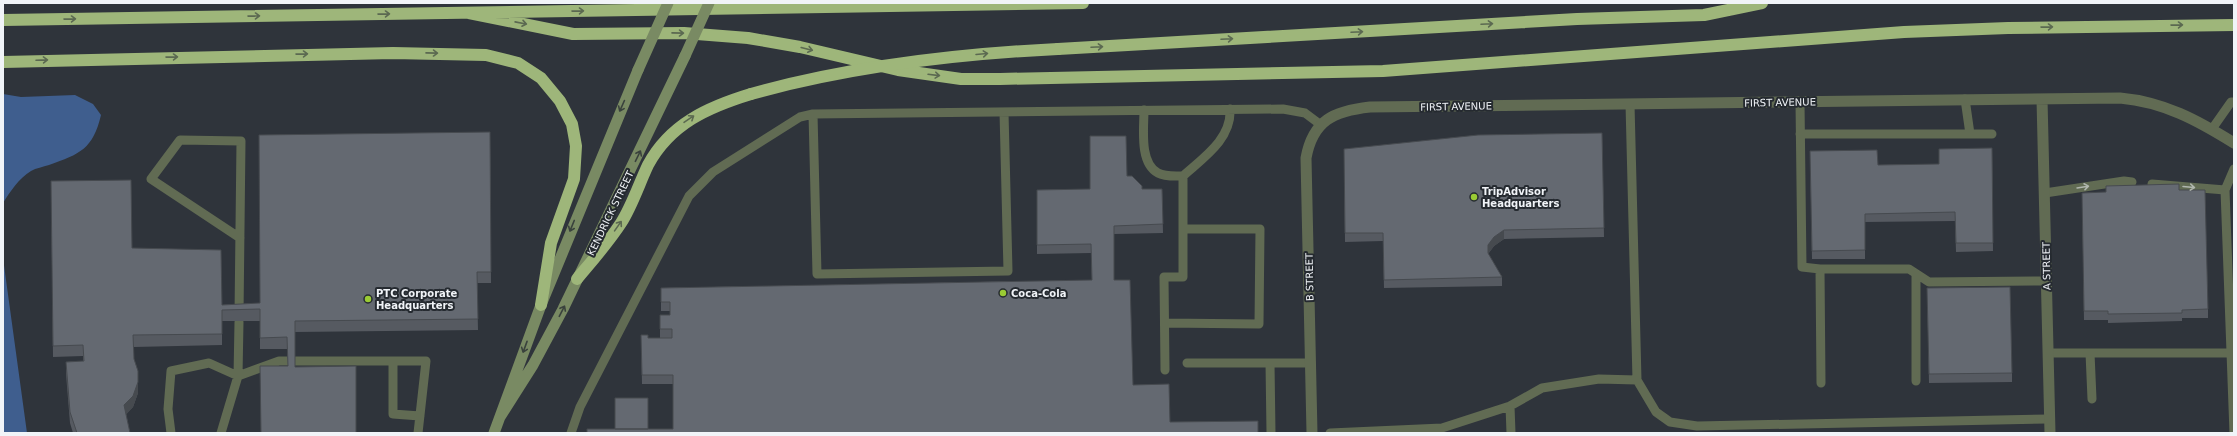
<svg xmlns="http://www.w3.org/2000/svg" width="2237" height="436" viewBox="0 0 2237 436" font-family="'DejaVu Sans',sans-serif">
	<rect width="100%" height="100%" fill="#2f343b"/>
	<!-- forest -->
	<path fill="#3f5e8e" d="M 3,94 L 21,97 L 75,95 L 93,104 L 101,115 C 93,149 80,154 49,165 C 43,167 36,168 31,171 C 19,178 10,192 3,203 Z
		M 3,258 L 27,433 L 3,433 Z"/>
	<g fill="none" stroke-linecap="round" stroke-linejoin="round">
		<!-- service -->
		<path stroke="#616b53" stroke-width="9" d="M 1965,99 L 1970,134
			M 1800,102 L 1802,267 L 1820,269
			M 1144,110 C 1144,128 1139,163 1158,173 C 1165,177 1175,176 1183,176 C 1203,158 1232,139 1230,109
			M 813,114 L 817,274 L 1008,271 L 1004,112
			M 2212,129 L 2231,102 L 2234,102
			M 1800,134 L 1992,134
			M 2152,184 L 2225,190
			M 2045,193 L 2124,181 L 2132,182
			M 239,315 L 241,141 L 180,140 L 151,179 L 240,238
			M 239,322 L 238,376 L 279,361 L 288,361
			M 1165,323 L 1259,324 L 1260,229 L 1184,229
			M 2048,353 L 2231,353
			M 2090,353 L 2092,399
			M 296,361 L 426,361 L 418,433
			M 393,361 L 393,414 L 420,416
			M 1187,363 L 1311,363
			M 1270,363 L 1271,433
			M 1165,370 L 1164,277 L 1183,277 L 1183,176
			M 1637,380 L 1656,412 L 1670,422 L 1697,426 L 2049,419
			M 1916,381 L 1916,274
			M 1821,383 L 1820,269 L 1909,269 L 1929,282 L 2046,281
			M 1510,406 L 1542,388 L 1599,379 L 1637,380 L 1630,104
			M 171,433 L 168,409 L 171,371 L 209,363 L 238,376 L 221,433
			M 571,433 L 580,407 L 689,196 L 713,172 L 800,117 L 813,114 L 1283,109 L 1305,113 L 1321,125
			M 1330,433 L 1442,428 L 1510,406 L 1511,433
			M 2234,433 L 2225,190 L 2234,169"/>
		<!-- minor -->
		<path stroke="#616b53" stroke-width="11" d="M 2042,99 L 2050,433
			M 1312,433 L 1306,158 C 1313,120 1334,111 1370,107 L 2120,98 C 2164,102 2197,120 2234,143"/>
		<!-- secondary -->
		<path stroke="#798a63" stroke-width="11" d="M 500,417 L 533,365 L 563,309 L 685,56
			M 494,433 L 541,305 L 638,70"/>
		<!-- motorway -->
		<path stroke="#9eb67a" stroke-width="12" d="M 469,13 L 573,34 L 684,33 L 748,38 L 800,47 L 898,70 L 961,79 L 1000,79 L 1383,71 L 1904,32 L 2008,28 L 2234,25
			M 3,20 L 1083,3
			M 1058,49 L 1577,19 L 1704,15 L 1762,3
			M 3,62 L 393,53 L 486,55 L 518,63 L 541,78 L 560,101 L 572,124 L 576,146 L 574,179 L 551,243 L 541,305
			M 577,279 C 592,261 608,243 621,223 C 632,206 639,184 648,165 C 670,124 708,107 751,94"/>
		<!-- secondary-bridge -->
		<path stroke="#798a63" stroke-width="11" d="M 685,56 L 709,3
			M 638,70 L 668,3"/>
		<!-- motorway-bridge -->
		<path stroke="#9eb67a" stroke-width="12" d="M 751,94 C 851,66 955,54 1058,49"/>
	</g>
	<!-- wall -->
	<path fill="#565a61" d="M 490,132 L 491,283 L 477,283 L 478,330 L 295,332 L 295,367 L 356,433 L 288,366 L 287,349 L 260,349 L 260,321 L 222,321 L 222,345 L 134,347 L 134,359 L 138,393 L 133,407 L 126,414 L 130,433 L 73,433 L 70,423 L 66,374 L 66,362 L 83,361 L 83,356 L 53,357 L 51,181 L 132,248 L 222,305 L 260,303 Z
		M 1602,133 L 1604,237 L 1504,239 L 1494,246 L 1488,254 L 1502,277 L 1502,286 L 1384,288 L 1383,241 L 1345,242 L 1344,149 Z
		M 1992,148 L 1993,251 L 1956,252 L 1955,221 L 1865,222 L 1865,259 L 1812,259 L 1810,151 L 1878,165 L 1939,164 Z
		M 1127,176 L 1142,189 L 1162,189 L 1163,233 L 1114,234 L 1114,280 L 1133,385 L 1170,422 L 1258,433 L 648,429 L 673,429 L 673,384 L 642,384 L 641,335 L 648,338 L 672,338 L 660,338 L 660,315 L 670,315 L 670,311 L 661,311 L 661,288 L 1092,280 L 1091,253 L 1037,254 L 1037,190 L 1090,189 Z
		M 2179,190 L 2208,309 L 2208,318 L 2182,318 L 2182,321 L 2108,323 L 2108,320 L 2084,320 L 2082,193 Z
		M 1927,288 L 2012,373 L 2012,382 L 1929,383 Z"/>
	<!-- shaded-wall -->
	<path fill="#464a4f" d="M 1504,230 L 1504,239 L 1494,246 L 1488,254 L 1488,245 L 1494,237 Z
		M 138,382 L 138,393 L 133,407 L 124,417 L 124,405 Z"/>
	<!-- building -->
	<path fill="#646971" stroke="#464a4f" d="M 490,132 L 491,272 L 477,272 L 478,319 L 295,321 L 295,367 L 356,366 L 356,433 L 261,433 L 260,366 L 288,366 L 287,337 L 260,338 L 260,309 L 222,310 L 222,334 L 133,335 L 134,359 L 138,371 L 138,382 L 133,396 L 124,405 L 130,433 L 77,433 L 70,412 L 66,362 L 84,361 L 83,345 L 53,346 L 51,181 L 131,180 L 132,248 L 221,250 L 222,305 L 260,303 L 259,135 Z
		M 1602,133 L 1604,228 L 1504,230 L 1494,237 L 1488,245 L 1488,253 L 1502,277 L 1384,280 L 1383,233 L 1345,233 L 1344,149 L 1478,135 Z
		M 1090,136 L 1126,136 L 1127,176 L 1132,176 L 1142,186 L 1142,189 L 1162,189 L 1163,224 L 1114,226 L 1114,280 L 1130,280 L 1133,385 L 1169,384 L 1170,422 L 1258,421 L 1258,433 L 587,433 L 587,429 L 673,429 L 673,375 L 642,375 L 641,335 L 648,335 L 648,338 L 672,338 L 672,329 L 660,329 L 660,315 L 670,315 L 670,302 L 661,302 L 661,288 L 1092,280 L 1091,244 L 1037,245 L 1037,190 L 1090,189 Z
		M 1992,148 L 1993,243 L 1956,243 L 1955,212 L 1865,214 L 1865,250 L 1812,251 L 1810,151 L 1877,150 L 1878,165 L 1939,164 L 1939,149 Z
		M 2179,184 L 2179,190 L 2205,190 L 2208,309 L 2182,310 L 2182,313 L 2108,314 L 2108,311 L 2084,311 L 2082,193 L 2106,192 L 2106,186 Z
		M 2010,287 L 2012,373 L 1929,374 L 1927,288 Z
		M 615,398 L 648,398 L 648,429 L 615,429 Z"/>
	<!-- one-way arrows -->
	<defs><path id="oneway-shaft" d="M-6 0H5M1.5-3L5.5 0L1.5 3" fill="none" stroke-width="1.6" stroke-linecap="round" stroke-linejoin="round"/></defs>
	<g stroke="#5b6951">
		<use href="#oneway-shaft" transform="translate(578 11) rotate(-1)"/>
		<use href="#oneway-shaft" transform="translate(384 14) rotate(-1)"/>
		<use href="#oneway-shaft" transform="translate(254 16) rotate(-1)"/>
		<use href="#oneway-shaft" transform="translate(70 19) rotate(-1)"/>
		<use href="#oneway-shaft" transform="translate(521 23) rotate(11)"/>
		<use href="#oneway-shaft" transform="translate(1487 24) rotate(-3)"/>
		<use href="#oneway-shaft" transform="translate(2177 25) rotate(-1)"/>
		<use href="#oneway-shaft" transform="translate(2047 27) rotate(-1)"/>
		<use href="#oneway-shaft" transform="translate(1357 32) rotate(-3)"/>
		<use href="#oneway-shaft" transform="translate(678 33) rotate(1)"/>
		<use href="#oneway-shaft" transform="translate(1227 39) rotate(-3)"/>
		<use href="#oneway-shaft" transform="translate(1097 47) rotate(-3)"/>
		<use href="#oneway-shaft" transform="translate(807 49) rotate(14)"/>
		<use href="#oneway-shaft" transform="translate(432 53) rotate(1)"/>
		<use href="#oneway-shaft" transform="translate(302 54) rotate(-1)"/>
		<use href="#oneway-shaft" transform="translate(982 54) rotate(-5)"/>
		<use href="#oneway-shaft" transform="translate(172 57) rotate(-1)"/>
		<use href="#oneway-shaft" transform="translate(42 60) rotate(-2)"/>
		<use href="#oneway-shaft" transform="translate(934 75) rotate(7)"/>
		<use href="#oneway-shaft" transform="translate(689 119) rotate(-34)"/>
		<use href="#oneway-shaft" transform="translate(618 226) rotate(-55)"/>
	</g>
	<g stroke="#3a423d">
		<use href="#oneway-shaft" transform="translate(622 106) rotate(114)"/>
		<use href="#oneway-shaft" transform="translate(638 156) rotate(-64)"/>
		<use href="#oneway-shaft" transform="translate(572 226) rotate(112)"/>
		<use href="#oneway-shaft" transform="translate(562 311) rotate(-63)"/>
		<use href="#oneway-shaft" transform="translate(525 347) rotate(110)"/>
	</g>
	<g stroke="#b0b6ae">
		<use href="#oneway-shaft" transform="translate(2083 187) rotate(-9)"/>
		<use href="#oneway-shaft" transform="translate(2189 187) rotate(5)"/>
	</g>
	<!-- markers -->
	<g fill="#9acb34" stroke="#252a30" stroke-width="1.5">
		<circle cx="1474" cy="197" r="4"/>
		<circle cx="1003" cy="293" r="4"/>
		<circle cx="368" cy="299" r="4"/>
	</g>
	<g text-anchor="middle" stroke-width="4" stroke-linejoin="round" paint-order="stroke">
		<!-- street labels -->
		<g font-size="10" fill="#f1f4f8" stroke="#252a30">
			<text transform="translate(1780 102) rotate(-1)" y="4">FIRST AVENUE</text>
			<text transform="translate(1456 106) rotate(-1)" y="4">FIRST AVENUE</text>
			<text transform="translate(610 213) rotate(-64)" y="4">KENDRICK STREET</text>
			<text transform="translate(2046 266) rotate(-91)" y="4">A STREET</text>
			<text transform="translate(1309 277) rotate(-91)" y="4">B STREET</text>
		</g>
		<!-- poi labels -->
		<g font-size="10" font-weight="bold" fill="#f1f4f8" stroke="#252a30" text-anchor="start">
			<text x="1482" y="195">TripAdvisor<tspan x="1482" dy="12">Headquarters</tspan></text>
			<text x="376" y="297">PTC Corporate<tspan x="376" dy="12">Headquarters</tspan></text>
			<text x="1011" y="297">Coca-Cola</text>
		</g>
	</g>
	<!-- border -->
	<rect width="2237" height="436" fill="none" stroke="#f1f4f8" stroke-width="8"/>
</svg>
